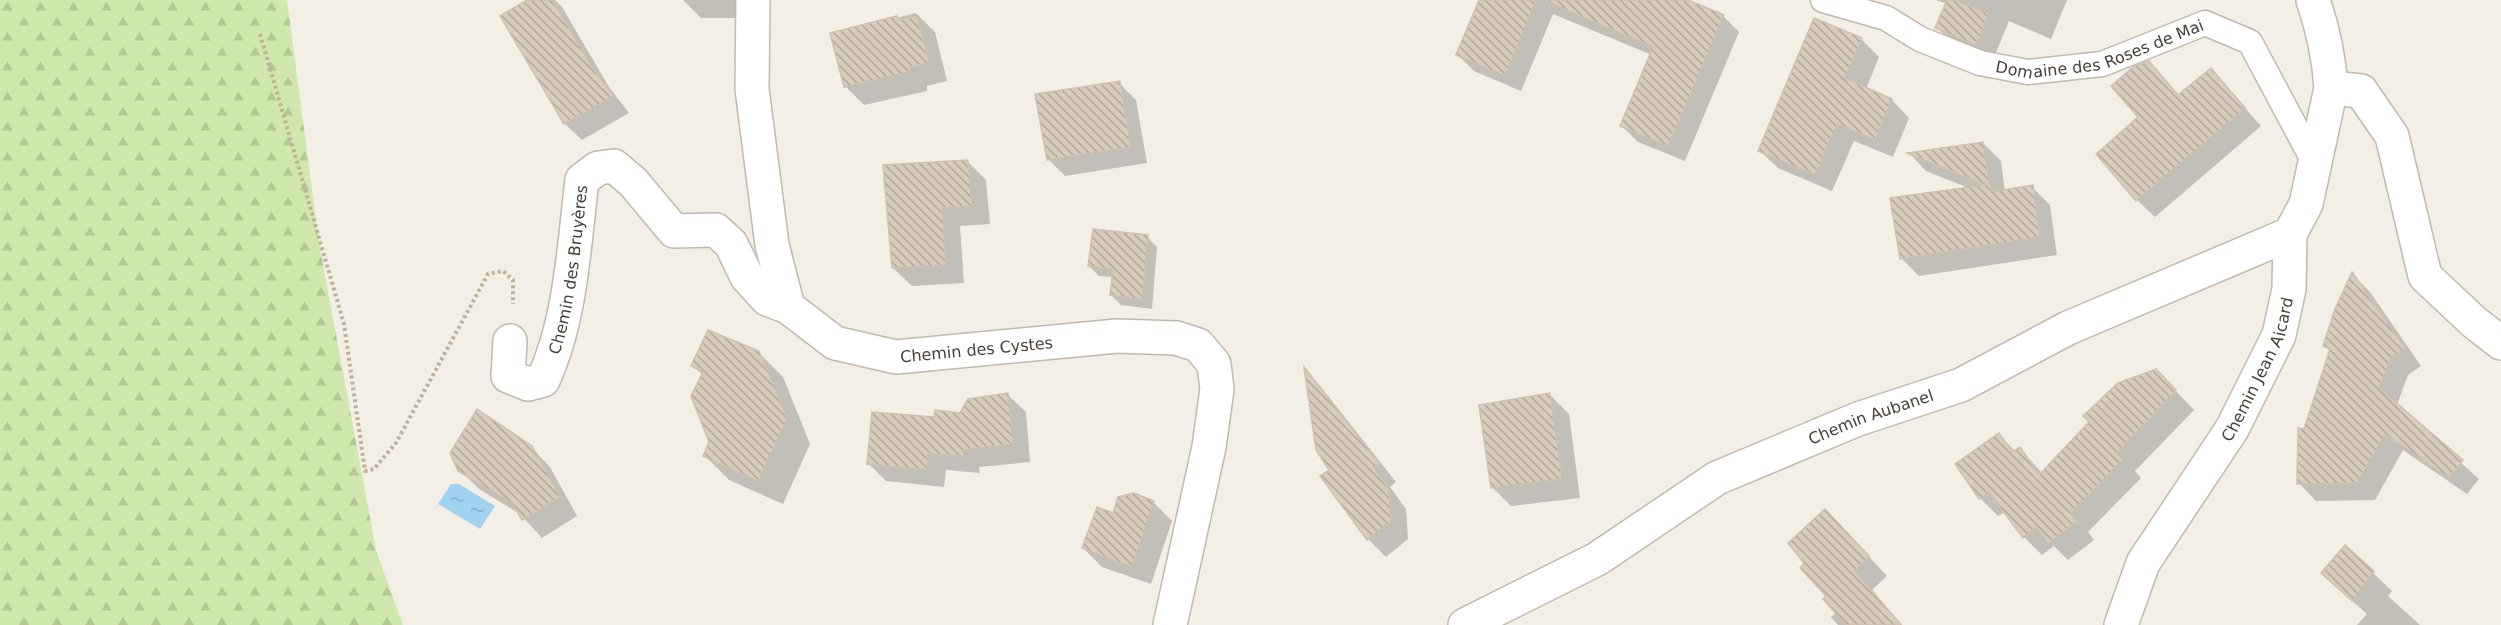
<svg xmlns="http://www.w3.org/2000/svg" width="2501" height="625" viewBox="0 0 2501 625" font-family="'DejaVu Sans',sans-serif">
	<defs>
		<pattern id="forest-firs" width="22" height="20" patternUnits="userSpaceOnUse" patternTransform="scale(1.5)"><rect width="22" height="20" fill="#d0e8ae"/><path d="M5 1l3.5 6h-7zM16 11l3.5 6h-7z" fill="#b4c896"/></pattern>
		<pattern id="water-ripples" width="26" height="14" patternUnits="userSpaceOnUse" patternTransform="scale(1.5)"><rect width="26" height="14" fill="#a1d3f0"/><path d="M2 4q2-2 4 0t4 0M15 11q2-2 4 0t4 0" fill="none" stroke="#85adc3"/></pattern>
		<pattern id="building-back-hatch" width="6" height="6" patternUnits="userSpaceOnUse" patternTransform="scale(1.5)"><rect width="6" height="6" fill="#d8ccbe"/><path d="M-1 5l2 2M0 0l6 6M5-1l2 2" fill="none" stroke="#b1a79b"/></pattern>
	</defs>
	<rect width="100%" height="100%" fill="#f3eee6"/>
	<!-- forest -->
	<path fill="url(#forest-firs)" d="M 0,0 L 287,0 L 319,243 L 376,550 L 403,625 L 0,625 Z"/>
	<!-- water -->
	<path fill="url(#water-ripples)" d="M 451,484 L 459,484 L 495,506 L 480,529 L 438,504 Z"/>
	<!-- shadow -->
	<path fill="#0003" d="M 530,0 L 555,0 L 562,7 L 609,87 L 629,113 L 582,140 L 565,124 L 502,16 Z
		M 683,0 L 752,0 L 751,18 L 701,18 Z
		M 1481,0 L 1684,0 L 1723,16 L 1739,32 L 1685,161 L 1638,142 L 1622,126 L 1652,55 L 1553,14 L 1521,91 L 1474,71 L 1458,55 Z
		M 1936,0 L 2067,0 L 2051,39 L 2009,21 L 1993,60 L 1953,44 L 1937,28 L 1947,4 Z
		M 916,13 L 935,32 L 947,81 L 927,86 L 927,91 L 864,105 L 845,86 L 832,34 Z
		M 1815,20 L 1861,39 L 1879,57 L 1866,89 L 1892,100 L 1909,118 L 1893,157 L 1854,141 L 1832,191 L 1778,168 L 1760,151 Z
		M 2148,63 L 2180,96 L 2211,70 L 2261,126 L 2155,217 L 2137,200 L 2140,117 Z
		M 1119,83 L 1136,100 L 1147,163 L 1065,176 L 1048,159 Z
		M 1983,143 L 2001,161 L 2005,191 L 2032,187 L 2050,205 L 2057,255 L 1919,276 L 1901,258 L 1971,189 L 1926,171 L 1910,154 Z
		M 967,161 L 986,180 L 990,224 L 960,226 L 964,283 L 912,286 L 893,268 Z
		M 1147,237 L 1157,247 L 1152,309 L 1121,305 L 1111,295 L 1113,277 L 1099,276 L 1089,266 Z
		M 2353,275 L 2370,292 L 2421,366 L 2408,375 L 2397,405 L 2479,479 L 2467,494 L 2403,450 L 2375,500 L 2316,501 L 2299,483 L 2305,431 L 2330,351 L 2325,346 Z
		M 758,352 L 783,377 L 810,444 L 783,504 L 729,480 L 705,456 L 711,442 L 703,375 L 693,366 Z
		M 1306,372 L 1321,387 L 1396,482 L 1390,487 L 1406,509 L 1408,539 L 1386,557 L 1368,539 L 1322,476 L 1331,471 Z
		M 2174,389 L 2194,410 L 2135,471 L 2141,478 L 2088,532 L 2094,540 L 2068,560 L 2054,546 L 2042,555 L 2024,537 L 2005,512 L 1998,516 L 1980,498 L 1999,435 L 2016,452 L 2020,449 L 2042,473 Z
		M 1008,395 L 1026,412 L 1030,462 L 979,467 L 980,473 L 946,470 L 944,487 L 886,481 L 868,463 L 936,419 L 961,414 Z
		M 1550,395 L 1569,414 L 1580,498 L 1511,506 L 1492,487 Z
		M 531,447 L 550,467 L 577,516 L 542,538 L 520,514 L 479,489 L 460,470 Z
		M 1153,502 L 1172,521 L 1151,584 L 1102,567 L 1083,548 Z
		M 1844,530 L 1887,576 L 1872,590 L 1902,625 L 1838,625 L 1831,617 L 1836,612 L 1806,563 Z
		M 2346,547 L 2392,591 L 2388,596 L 2420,625 L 2357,625 L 2367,614 L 2342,592 Z"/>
	<!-- building -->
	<path fill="url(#building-back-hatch)" stroke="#cfc1ae" stroke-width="1.5" d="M 527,0 L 552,0 L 593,69 L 614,96 L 564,124 L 500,16 Z
		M 1479,0 L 1536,0 L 1505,76 L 1456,55 Z
		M 1543,0 L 1688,0 L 1724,15 L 1668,146 L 1620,126 L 1653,47 Z
		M 1947,0 L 1955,0 L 1989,14 L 1976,45 L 1935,28 Z
		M 897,16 L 899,20 L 917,16 L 929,62 L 909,68 L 909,72 L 844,87 L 830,33 Z
		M 1814,18 L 1862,38 L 1845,78 L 1892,99 L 1875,140 L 1837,124 L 1815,175 L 1758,151 Z
		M 2149,61 L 2178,95 L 2211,68 L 2245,108 L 2136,201 L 2096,154 L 2138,117 L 2111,86 L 2133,67 Z
		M 1120,81 L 1131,147 L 1047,160 L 1035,94 Z
		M 1983,142 L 1991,192 L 2033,185 L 2040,237 L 1900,259 L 1890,198 L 1985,185 L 1907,153 Z
		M 968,160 L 972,206 L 942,208 L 946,265 L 892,268 L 883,165 Z
		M 1093,229 L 1148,235 L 1142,300 L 1110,295 L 1113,269 L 1088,266 Z
		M 2352,272 L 2405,348 L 2391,358 L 2379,388 L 2463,460 L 2449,478 L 2385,434 L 2357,483 L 2297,484 L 2298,428 L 2304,429 L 2330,349 L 2323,346 L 2335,309 Z
		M 708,330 L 759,351 L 787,418 L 758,481 L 703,456 L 709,442 L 691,396 L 703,372 L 691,366 Z
		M 1304,367 L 1379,463 L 1374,468 L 1389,490 L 1391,521 L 1367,540 L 1320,476 L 1329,470 L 1316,450 Z
		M 2156,369 L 2176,390 L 2118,452 L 2124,458 L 2071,513 L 2077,521 L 2048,543 L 2036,527 L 2023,538 L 1989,492 L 1979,499 L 1955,464 L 1999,433 L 2012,452 L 2020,447 L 2039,475 L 2089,422 L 2083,416 L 2118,383 Z
		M 1008,393 L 1013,444 L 963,450 L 964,456 L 928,453 L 927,470 L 867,464 L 872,412 L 934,417 L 935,410 L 960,413 L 968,399 Z
		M 1550,393 L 1562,479 L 1491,488 L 1479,405 Z
		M 477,409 L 532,446 L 560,497 L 522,520 L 512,503 L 458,471 L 450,453 Z
		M 1134,493 L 1154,501 L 1132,567 L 1082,548 L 1097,507 L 1113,513 L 1118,497 Z
		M 1825,509 L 1869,556 L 1855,571 L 1901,625 L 1846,625 L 1823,599 L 1826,596 L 1800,568 L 1804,563 L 1788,543 Z
		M 2345,545 L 2374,571 L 2352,601 L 2321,573 Z"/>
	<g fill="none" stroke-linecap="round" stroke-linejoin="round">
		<defs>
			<g id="lane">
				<path id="s1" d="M 1823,0 L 1886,18 L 1920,39 L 1980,63 L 2028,72 L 2102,64 L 2205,23 L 2250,42 L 2314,162"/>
			</g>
			<g id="street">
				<path id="s2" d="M 753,0 L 752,89 L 772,245 L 788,307 L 835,343 L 896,357 L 1117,336 L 1176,338 L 1198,345 L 1214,364 L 1217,389 L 1209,447 L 1170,625"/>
				<path d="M 2313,0 C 2323,29 2329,57 2331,88 L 2361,91 L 2392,136 L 2425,276 L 2474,322 L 2501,343"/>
				<path id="s3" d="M 510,341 L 508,376 L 528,384 L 543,380 C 571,319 574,246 582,180 L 598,168 L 614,166 L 633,182 L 674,231 L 716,230 L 731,244 L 747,277 L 767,299 L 788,307"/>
				<path id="s4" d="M 1465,625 L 1597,559 L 1717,478 L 1858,419 L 1961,385 L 2068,328 L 2290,234"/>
				<path id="s5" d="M 2121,625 L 2143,563 L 2232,429 L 2279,335 L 2289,289 L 2290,234 L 2306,204 L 2331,88"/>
			</g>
		</defs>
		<!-- lane casing -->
		<use href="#lane" stroke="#c1b9ab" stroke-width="27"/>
		<!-- street casing -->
		<use href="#street" stroke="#c1b9ab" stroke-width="36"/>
		<!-- path -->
		<path stroke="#c0b199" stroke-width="4" stroke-dasharray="3 3" stroke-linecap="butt" d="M 260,34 L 344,324 L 365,471 L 374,469 L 396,443 L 488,274 L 503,271 L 513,280 L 513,304"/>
		<!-- lane -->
		<use href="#lane" stroke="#fff" stroke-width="24"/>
		<!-- street -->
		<use href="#street" stroke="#fff" stroke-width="33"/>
	</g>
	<g text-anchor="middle" stroke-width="4.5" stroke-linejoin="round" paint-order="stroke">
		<!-- street labels -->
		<g font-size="16" fill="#463e35" stroke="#fff">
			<text dy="6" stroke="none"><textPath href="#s1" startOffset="294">Domaine des Roses de Mai</textPath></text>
			<text dy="6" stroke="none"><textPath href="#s3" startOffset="186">Chemin des Bruyères</textPath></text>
			<text dy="6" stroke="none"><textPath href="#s2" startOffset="513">Chemin des Cystes</textPath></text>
			<text dy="6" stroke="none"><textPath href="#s5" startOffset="292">Chemin Jean Aicard</textPath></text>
			<text dy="6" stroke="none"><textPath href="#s4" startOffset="458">Chemin Aubanel</textPath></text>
		</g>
	</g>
</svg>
